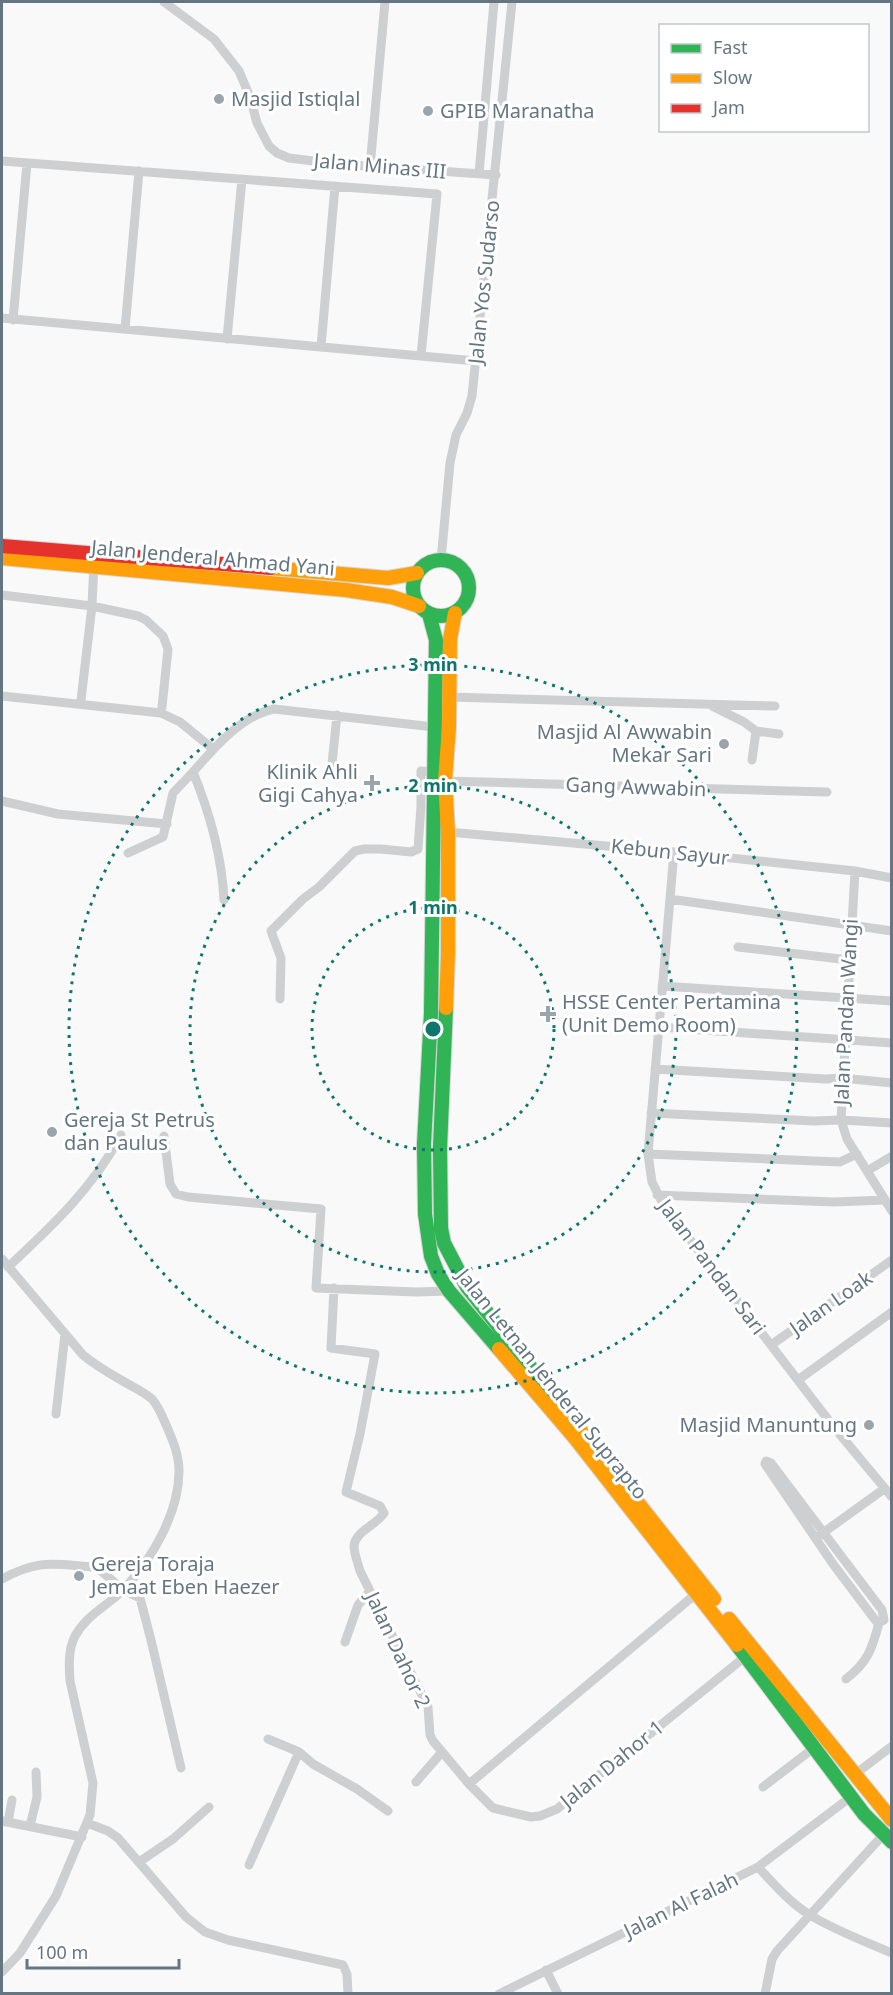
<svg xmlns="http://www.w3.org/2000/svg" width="893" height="1995" viewBox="0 0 893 1995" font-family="'Noto Sans',sans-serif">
	<rect width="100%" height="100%" fill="#f9f9f9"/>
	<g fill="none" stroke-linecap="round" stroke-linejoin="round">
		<defs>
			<path id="fast" d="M413 588a28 28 0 1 1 56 0a28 28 0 1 1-56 0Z
				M 429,614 L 436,640 L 431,1013 L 424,1144 L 425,1214 L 431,1256 L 438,1274 L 449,1291 L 499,1349
				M 446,1008 L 440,1148 L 441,1228 L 444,1243 L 467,1287 L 558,1402
				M 737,1645 L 864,1814 L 892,1842"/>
			<path id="slow" d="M 2,558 L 346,590 L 392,597 L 419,606
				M 271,568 L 388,578 L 417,573
				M 446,1008 L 448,954 L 448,832 L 445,781 L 449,727 L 450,639 L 455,613
				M 499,1349 L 575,1438 L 737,1645
				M 558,1402 L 714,1599
				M 729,1619 L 892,1820"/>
			<path id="jam" d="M 2,546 L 271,568"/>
		</defs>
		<!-- fast casing -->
		<use href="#fast" stroke="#d5d6d7" stroke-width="16"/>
		<!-- slow casing -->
		<use href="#slow" stroke="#d5d6d7" stroke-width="16"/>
		<!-- jam casing -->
		<use href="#jam" stroke="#d5d6d7" stroke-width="16"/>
		<!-- street -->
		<path stroke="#cecfd0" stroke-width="9" d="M 164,2 L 214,39 L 239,71 L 250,97 L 257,123 L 269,146 L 277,153 L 289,158 L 338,164 L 496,175
			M 2,161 L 437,194 L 421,356
			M 370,167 L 385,2
			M 479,174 L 494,2
			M 2,318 L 476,361
			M 13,320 L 27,163
			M 125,329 L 139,171
			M 227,339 L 242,179
			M 321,347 L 335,186
			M 441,560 L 450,463 L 456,435 L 467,413 L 472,396 L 512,2
			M 2,595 L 92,606 L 138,616 L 146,620 L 163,636 L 168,649 L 162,707
			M 2,696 L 161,713 L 180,722 L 213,749
			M 449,697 L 775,706
			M 81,700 L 92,606 L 94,562
			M 712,706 L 744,722 L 756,731 L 779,734
			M 752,760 L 756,731
			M 332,764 L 337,715
			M 445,781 L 827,792
			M 2,801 L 58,814 L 167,824
			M 448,832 L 674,852 L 855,871 L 892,878
			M 674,852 L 648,1154 L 652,1182 L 663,1204 L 833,1426 L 892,1497
			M 128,853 L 163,837 L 173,793 L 193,772
			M 855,871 L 841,1120 L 847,1139 L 892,1211
			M 670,899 L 892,931
			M 224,900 C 222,858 209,811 193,772 C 213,749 242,715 274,709 L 434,727
			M 738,947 L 849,960
			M 662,986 L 892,1001
			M 280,999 L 281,958 L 271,931 L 303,899 L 319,887 L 355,851 L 364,849 L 381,849 L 411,852 L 418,849 L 421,806 L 421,771 L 434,772
			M 659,1027 L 892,1043
			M 655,1069 L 826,1079 L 842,1078 L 892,1083
			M 651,1113 L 814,1121 L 841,1120 L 892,1123
			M 164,1136 L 170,1184 L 176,1194 L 188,1197 L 321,1209 L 316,1288 L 416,1292 L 449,1291
			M 648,1154 L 840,1162 L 857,1154
			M 867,1171 L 892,1156
			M 657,1195 L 834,1202 L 885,1200
			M 2,1259 L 83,1355 C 95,1365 107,1372 121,1380 C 131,1386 143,1391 152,1399 C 159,1407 163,1418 167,1427 C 173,1441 179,1455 179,1471 C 179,1513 152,1559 124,1589 C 108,1606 87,1614 75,1636 C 68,1650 69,1666 70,1681 L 93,1783 L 90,1815 L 56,1896 L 20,1953 L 2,1972
			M 8,1267 C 51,1227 93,1188 121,1135
			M 334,1288 L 331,1348 L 375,1354 L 360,1434 L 346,1492 L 380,1506 L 384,1513 C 377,1525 355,1531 354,1546 C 354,1554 358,1563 360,1571 L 428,1707 L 430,1735 L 433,1741 L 469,1784 L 493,1808 L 531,1817 L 540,1816 L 557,1809 L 746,1656
			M 771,1345 L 892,1260
			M 798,1380 L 892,1312
			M 56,1414 L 65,1334
			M 766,1461 L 771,1463 L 882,1610 L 884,1620 L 879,1623 L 876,1621 L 833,1564 L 765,1464 Z
			M 820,1535 L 884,1489
			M 2,1579 C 39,1559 53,1564 93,1567 L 99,1569 L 123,1590 L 140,1598 L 151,1640 L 181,1768
			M 345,1642 L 358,1605 L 370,1591
			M 846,1679 C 868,1662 872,1649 879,1623
			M 268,1739 L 299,1752 L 313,1764 L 357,1789 L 388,1811
			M 854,1775 L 892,1746
			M 416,1782 L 442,1752
			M 469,1784 L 697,1593
			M 763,1787 L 815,1747
			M 2,1821 L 82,1837
			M 8,1822 L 12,1800
			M 87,1823 L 108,1831 L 118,1838 L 186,1917 L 205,1932 L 228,1940 L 343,1965 L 347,1974 L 348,1994
			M 30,1826 L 37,1797 L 36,1772
			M 139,1862 L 173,1839 L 209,1807
			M 249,1865 L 299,1752
			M 758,1867 C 774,1884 790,1903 810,1915 C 836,1931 864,1941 892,1953
			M 546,1970 L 558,1994
			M 499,1994 L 758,1867 L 852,1796
			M 765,1994 L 772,1959 L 777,1951 L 883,1835"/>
		<!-- fast -->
		<use href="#fast" stroke="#30b455" stroke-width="14"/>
		<!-- slow -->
		<use href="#slow" stroke="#ff9f0a" stroke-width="14"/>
		<!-- jam -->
		<use href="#jam" stroke="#e5322d" stroke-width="14"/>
	</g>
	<!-- distance rings -->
	<g fill="none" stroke="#0f766e" stroke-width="3" stroke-dasharray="3 6">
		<circle cx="433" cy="1029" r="121"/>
		<circle cx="433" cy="1029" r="243"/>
		<circle cx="433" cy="1029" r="364"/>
	</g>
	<!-- markers -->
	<g fill="#99a4ac" stroke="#fff" stroke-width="2">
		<circle cx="219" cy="99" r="6"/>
		<circle cx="428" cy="111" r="6"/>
		<circle cx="724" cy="744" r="6"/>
		<path d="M369 774h6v6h6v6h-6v6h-6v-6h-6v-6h6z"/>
		<path d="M545 1005h6v6h6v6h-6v6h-6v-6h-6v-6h6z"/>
		<circle cx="52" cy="1132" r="6"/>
		<circle cx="869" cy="1425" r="6"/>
		<circle cx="79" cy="1576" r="6"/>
	</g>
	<g text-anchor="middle" stroke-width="6" stroke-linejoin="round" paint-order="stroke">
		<!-- poi labels -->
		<g font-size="20" fill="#657683" stroke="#fff" text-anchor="start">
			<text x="231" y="106">Masjid Istiqlal</text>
			<text x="440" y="118">GPIB Maranatha</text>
			<text x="712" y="739" text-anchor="end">Masjid Al Awwabin<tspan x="712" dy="23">Mekar Sari</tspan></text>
			<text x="358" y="779" text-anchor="end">Klinik Ahli<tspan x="358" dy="23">Gigi Cahya</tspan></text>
			<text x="562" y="1009">HSSE Center Pertamina<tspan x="562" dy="23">(Unit Demo Room)</tspan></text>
			<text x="64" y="1127">Gereja St Petrus<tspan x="64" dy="23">dan Paulus</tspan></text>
			<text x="857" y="1432" text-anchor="end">Masjid Manuntung</text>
			<text x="91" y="1571">Gereja Toraja<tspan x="91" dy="23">Jemaat Eben Haezer</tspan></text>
		</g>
		<!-- street labels -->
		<g font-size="20" fill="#657683" stroke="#fff">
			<text transform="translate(380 166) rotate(5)" y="7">Jalan Minas III</text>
			<text transform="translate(484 282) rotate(-84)" y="7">Jalan Yos Sudarso</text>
			<text transform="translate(213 558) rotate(5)" y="7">Jalan Jenderal Ahmad Yani</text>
			<text transform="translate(636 787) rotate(2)" y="7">Gang Awwabin</text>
			<text transform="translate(670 852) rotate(6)" y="7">Kebun Sayur</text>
			<text transform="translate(846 1012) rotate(-87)" y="7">Jalan Pandan Wangi</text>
			<text transform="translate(712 1267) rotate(53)" y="7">Jalan Pandan Sari</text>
			<text transform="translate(831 1303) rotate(-35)" y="7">Jalan Loak</text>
			<text transform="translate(552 1384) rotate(51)" y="7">Jalan Letnan Jenderal Suprapto</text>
			<text transform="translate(398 1650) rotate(65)" y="7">Jalan Dahor 2</text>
			<text transform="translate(612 1764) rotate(-39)" y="7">Jalan Dahor 1</text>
			<text transform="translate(681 1905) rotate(-26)" y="7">Jalan Al Falah</text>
		</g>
	</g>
	<circle cx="433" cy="1029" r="9" fill="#0f766e" stroke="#fff" stroke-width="3"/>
	<g font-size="18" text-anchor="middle" font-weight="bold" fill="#0f766e" stroke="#fff" stroke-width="6" stroke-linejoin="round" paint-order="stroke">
		<text x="433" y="671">3 min</text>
		<text x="433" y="792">2 min</text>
		<text x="433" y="914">1 min</text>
	</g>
	<!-- border -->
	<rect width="893" height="1995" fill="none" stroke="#657683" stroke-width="6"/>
	<!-- legend -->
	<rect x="659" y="24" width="210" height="108" fill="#ffffff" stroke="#c1c8cd" stroke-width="1.5"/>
	<rect x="671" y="44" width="30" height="9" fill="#30b455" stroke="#c1c8cd" stroke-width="1.5"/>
	<text x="713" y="54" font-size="18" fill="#657683">Fast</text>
	<rect x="671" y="74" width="30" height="9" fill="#ff9f0a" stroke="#c1c8cd" stroke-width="1.5"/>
	<text x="713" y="84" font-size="18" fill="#657683">Slow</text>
	<rect x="671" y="104" width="30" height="9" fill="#e5322d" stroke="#c1c8cd" stroke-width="1.5"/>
	<text x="713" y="114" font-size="18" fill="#657683">Jam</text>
	<!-- scale -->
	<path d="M27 1959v9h152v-9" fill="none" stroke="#657683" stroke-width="3"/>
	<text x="36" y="1959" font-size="18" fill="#657683" stroke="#ffffff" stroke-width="4.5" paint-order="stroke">100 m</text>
</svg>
